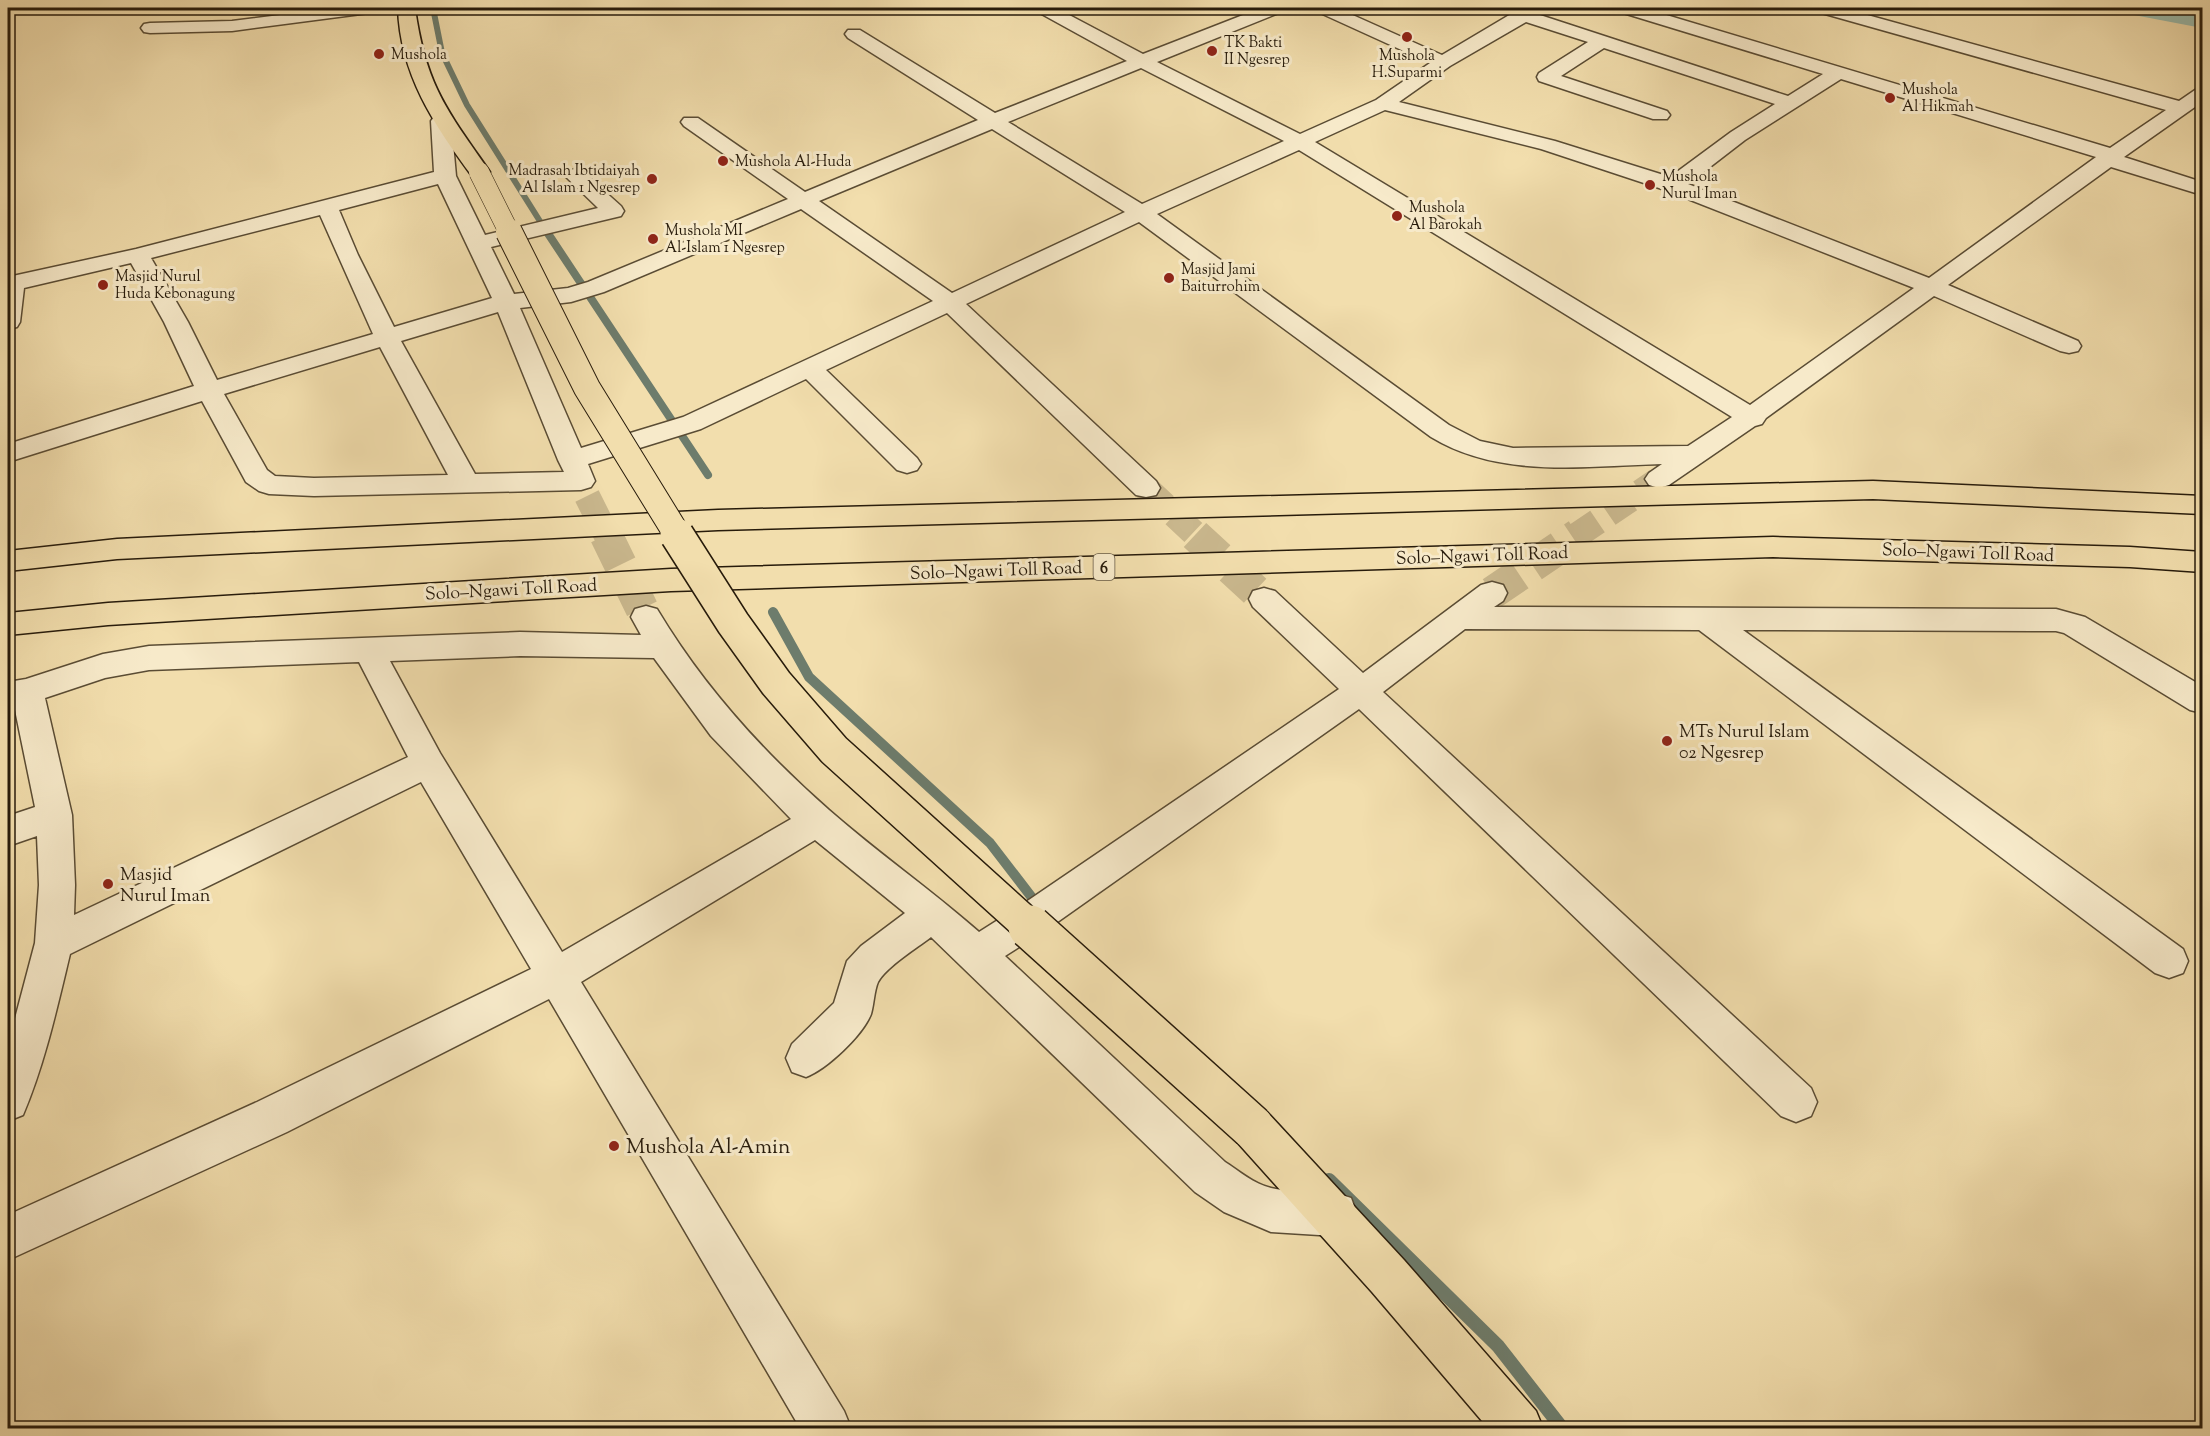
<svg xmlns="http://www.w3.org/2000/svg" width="2210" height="1436" viewBox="0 0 2210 1436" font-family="'Sorts Mill Goudy',serif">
	<rect width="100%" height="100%" fill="#f2dead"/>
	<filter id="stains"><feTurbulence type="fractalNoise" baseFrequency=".00333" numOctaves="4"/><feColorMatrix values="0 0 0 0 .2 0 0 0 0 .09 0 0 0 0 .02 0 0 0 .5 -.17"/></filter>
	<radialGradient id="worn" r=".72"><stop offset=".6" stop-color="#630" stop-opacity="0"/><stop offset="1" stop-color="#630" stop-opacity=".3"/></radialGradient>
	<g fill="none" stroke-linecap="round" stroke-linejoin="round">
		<!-- stream-far3 -->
		<path stroke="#6d7c6c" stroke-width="6" d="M 433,8 L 442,53 L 467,105 L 548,234"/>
		<!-- stream-far2 -->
		<path stroke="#6d7c6c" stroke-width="8" d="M 547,232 L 708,475"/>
		<!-- stream-far1 -->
		<path stroke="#6d7c6c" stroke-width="10" d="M 773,612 L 809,677 L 990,843 L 1040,908"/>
		<!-- stream -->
		<path stroke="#6d7c6c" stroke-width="14" d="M 1329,1180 L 1498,1346 L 1562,1428"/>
		<!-- river -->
		<path fill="#9bbcad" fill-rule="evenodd" d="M 2129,8 L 2202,10 L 2202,28 L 2134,15 Z"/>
		<!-- minor-tunnel-far1 -->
		<path stroke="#c9b78d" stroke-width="26" stroke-dasharray="26 13" stroke-linecap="butt" d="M 1146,488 L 1197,536
			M 587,496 L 607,536
			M 1576,536 L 1657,481"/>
		<!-- minor-tunnel -->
		<path stroke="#c9b78d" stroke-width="33" stroke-dasharray="33 16" stroke-linecap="butt" d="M 606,535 L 646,617
			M 1195,535 L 1264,599
			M 1492,593 L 1578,535"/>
		<defs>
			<path id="minor" d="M 336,8 L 378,8 L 375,12 L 369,13 L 232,31 L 150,33 L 144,32 L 141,28 L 144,24 L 150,23 L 232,21 Z
				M 1036,8 L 1056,8 L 1143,54 L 1261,8 L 1283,8 L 1281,12 L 1157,62 L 1300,134 L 1376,100 L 1430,63 L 1318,12 L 1316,8 L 1337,8 L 1442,55 L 1516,11 L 1527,8 L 1548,8 L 1540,15 L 1788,96 L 1823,74 L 1620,12 L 1617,8 L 1643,8 L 2110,148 L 2166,110 L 1818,12 L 1815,8 L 1842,8 L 2179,101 L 2195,90 L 2202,88 L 2202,102 L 2124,157 L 2202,182 L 2202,195 L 2111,167 L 1948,285 L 2078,341 L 2081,346 L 2078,351 L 2069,353 L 2060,351 L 1934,296 L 1766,418 L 1762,424 L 1755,426 L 1669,485 L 1659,488 L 1649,485 L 1645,479 L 1649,473 L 1662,464 C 1584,466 1500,479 1431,437 L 1139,222 L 966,304 L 1156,481 L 1160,488 L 1156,495 L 1146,497 L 1136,495 L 947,313 L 826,370 L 917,458 L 921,464 L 917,470 L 907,473 L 897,470 L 806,379 L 701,429 L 588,464 L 595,481 L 591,487 L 581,490 L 314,496 L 269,494 L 259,491 L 246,482 L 202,401 L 8,462 L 8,444 L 194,386 L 164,322 L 131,263 L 24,288 L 20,322 L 17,327 L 8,329 L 8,277 L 136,249 L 434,172 L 431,121 L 434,117 L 448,117 L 451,121 L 456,176 L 485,235 L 598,208 L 564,175 L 568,171 L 575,169 L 582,171 L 621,206 L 624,211 L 621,216 L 491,247 L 514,294 L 568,288 L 588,282 L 788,199 L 684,126 L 681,122 L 684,118 L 698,118 L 805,192 L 978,120 L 848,38 L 845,34 L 848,30 L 860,30 L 995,113 L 1127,61 L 1038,12 ZM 1526,22 L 1588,42 L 1539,73 L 1537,77 L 1539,81 L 1653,119 L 1667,119 L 1670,115 L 1667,111 L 1561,76 L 1604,48 L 1775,104 L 1731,132 L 1670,177 L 1555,141 L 1399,102 L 1450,66 ZM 1141,68 L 1284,141 L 1142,204 L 1008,122 ZM 1841,79 L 2096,157 L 1929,278 L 1688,184 L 1745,140 ZM 1385,110 L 1541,149 L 1665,190 L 1914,288 L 1750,405 L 1315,142 ZM 992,129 L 1125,212 L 952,293 L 819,201 ZM 1299,150 L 1732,417 L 1688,446 L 1513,448 L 1480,441 L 1449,425 L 1157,214 ZM 438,184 L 492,298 L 394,327 L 358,255 L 339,210 ZM 801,209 L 933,301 L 683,417 L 581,448 L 520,308 L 571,302 L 604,292 ZM 320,215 L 373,334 L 217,380 L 188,322 L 151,258 ZM 498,312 L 558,460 L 564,472 L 475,474 L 401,341 ZM 380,347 L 448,475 L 314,478 L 275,476 L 267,470 L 224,394 Z
				M 1492,582 L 1503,585 L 1507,593 L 1503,601 L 1494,607 L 2056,609 L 2085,617 L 2202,686 L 2202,713 L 2190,710 L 2064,633 L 2056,631 L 1743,630 L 2183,949 L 2188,961 L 2183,973 L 2169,978 L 2155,973 L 1699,630 L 1465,629 L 1383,692 L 1811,1088 L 1817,1102 L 1811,1116 L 1796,1122 L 1781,1116 L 1359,709 L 1049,928 L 1005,956 L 1225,1162 C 1239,1171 1254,1184 1271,1188 C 1297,1194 1324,1188 1351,1198 L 1357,1214 L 1351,1230 L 1335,1236 L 1271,1232 L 1224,1212 L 1195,1192 L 931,937 C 917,948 886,967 878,982 C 874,991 874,1004 871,1014 C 863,1035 827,1069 806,1077 L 792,1072 L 786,1058 L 792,1044 L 834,1003 L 847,961 L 861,946 L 905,913 L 815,840 L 581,982 L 844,1411 L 851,1428 L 800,1428 L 549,999 L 287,1132 L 8,1260 L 8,1215 L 257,1102 L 531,969 L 421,782 L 70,954 C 57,1008 45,1063 23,1115 L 8,1121 L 8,1045 L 35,943 L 39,885 L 37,836 L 8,846 L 8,816 L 35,807 L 14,705 L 8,706 L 8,682 L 26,679 L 103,654 L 149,646 L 520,632 L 641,635 L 631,617 L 635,609 L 646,606 L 657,609 C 703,686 762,751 829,810 C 878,853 930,889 979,932 L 1023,904 L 1339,689 L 1253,607 L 1249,599 L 1253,591 L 1264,588 L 1275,591 L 1363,673 L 1481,585 ZM 520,656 L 654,658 L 711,736 L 791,819 L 562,952 L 440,753 L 390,661 ZM 359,662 L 408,757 L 74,915 L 75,885 L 72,815 L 45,698 L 105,678 L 149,670 Z"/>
			<path id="major" d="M 398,8 L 415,8 C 426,86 447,110 490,172 L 486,176 L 479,178 L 472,176 C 434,125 400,74 398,8 Z
				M 1252,1106 L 1267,1112 L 1404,1260 L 1536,1411 L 1543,1428 L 1488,1428 L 1372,1292 L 1237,1142 L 1231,1127 L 1237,1112 Z"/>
			<path id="highway" d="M 1873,481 L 2202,496 L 2202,514 L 1873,499 L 718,530 L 117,559 L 8,571 L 8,551 L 117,539 L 718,510 Z
				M 1773,537 L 2130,547 L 2202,552 L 2202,572 L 2130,567 L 1773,557 L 671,591 L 108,625 L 8,635 L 8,613 L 108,603 L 671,569 Z"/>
		</defs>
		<!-- minor casing -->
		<use href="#minor" stroke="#5a4c34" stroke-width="3"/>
		<!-- major casing -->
		<use href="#major" stroke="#271b0b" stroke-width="3"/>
		<!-- highway casing -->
		<use href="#highway" stroke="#271b0b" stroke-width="3"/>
		<!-- minor -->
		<use href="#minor" fill="#f7eaca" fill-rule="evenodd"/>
		<!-- major -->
		<use href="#major" fill="#f2dead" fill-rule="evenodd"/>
		<!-- highway -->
		<use href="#highway" fill="#f2dead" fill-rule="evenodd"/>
		<defs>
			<path id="major-bridge-far3" d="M 479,172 L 510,234"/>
			<path id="major-bridge-far2" d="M 509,232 L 587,388 L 678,536"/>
			<path id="major-bridge-far1" d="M 677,535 L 733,623 L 776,683 L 834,750 L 1031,928"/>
			<path id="major-bridge" d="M 1030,927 L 1252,1127"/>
		</defs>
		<!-- major-bridge-far3 casing -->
		<use href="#major-bridge-far3" stroke="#271b0b" stroke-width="21" stroke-linecap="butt"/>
		<!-- major-bridge-far2 casing -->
		<use href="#major-bridge-far2" stroke="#271b0b" stroke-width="28" stroke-linecap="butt"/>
		<!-- major-bridge-far1 casing -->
		<use href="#major-bridge-far1" stroke="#271b0b" stroke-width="36" stroke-linecap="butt"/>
		<!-- major-bridge casing -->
		<use href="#major-bridge" stroke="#271b0b" stroke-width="46" stroke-linecap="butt"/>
		<!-- major-bridge-far3 -->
		<use href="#major-bridge-far3" stroke="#f2dead" stroke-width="20"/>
		<!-- major-bridge-far2 -->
		<use href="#major-bridge-far2" stroke="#f2dead" stroke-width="26"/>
		<!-- major-bridge-far1 -->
		<use href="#major-bridge-far1" stroke="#f2dead" stroke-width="33"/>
		<!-- major-bridge -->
		<use href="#major-bridge" stroke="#f2dead" stroke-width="43"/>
	</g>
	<!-- markers -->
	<g fill="#8f2418" stroke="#f7eaca" stroke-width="2">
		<circle cx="1407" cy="37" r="6"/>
		<circle cx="1212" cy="51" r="6"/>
		<circle cx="379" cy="54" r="6"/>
		<circle cx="1890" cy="98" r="6"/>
		<circle cx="723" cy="161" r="6"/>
		<circle cx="652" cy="179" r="6"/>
		<circle cx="1650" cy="185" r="6"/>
		<circle cx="1397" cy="216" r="6"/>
		<circle cx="653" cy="239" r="6"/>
		<circle cx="1169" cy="278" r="6"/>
		<circle cx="103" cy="285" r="6"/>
		<circle cx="1667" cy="741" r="6"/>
		<circle cx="108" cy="884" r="6"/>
		<circle cx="614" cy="1146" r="6"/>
	</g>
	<g text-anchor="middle" stroke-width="6" stroke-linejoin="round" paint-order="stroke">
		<!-- far-poi labels -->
		<g font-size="15" fill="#271b0b" stroke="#f7eaca" text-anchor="start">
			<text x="1224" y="47">TK Bakti<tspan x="1224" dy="17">II Ngesrep</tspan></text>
			<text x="391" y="59">Mushola</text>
			<text x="1407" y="60" text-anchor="middle">Mushola<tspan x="1407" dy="17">H.Suparmi</tspan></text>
			<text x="1902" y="94">Mushola<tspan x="1902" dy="17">Al Hikmah</tspan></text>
			<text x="735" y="166">Mushola Al-Huda</text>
			<text x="640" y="175" text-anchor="end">Madrasah Ibtidaiyah<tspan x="640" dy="17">Al Islam 1 Ngesrep</tspan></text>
			<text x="1662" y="181">Mushola<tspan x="1662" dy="17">Nurul Iman</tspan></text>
			<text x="1409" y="212">Mushola<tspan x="1409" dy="17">Al Barokah</tspan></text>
			<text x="665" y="235">Mushola MI<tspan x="665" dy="17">Al-Islam 1 Ngesrep</tspan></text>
			<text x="1181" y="274">Masjid Jami<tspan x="1181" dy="17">Baiturrohim</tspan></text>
			<text x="115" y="281">Masjid Nurul<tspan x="115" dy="17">Huda Kebonagung</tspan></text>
		</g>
		<!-- shield labels -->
		<rect fill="#f7eaca" stroke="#655944" stroke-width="1.5" x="1093.5" y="554" width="21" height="26" rx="4.5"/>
		<g font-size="16" font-weight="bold" fill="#271b0b">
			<text x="1104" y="573">6</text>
		</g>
		<!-- street labels -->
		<g font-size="18" fill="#271b0b" stroke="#f7eaca">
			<text transform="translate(1968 552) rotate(2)" y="6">Solo–Ngawi Toll Road</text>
			<text transform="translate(1482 555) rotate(-2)" y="6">Solo–Ngawi Toll Road</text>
			<text transform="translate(996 570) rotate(-2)" y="6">Solo–Ngawi Toll Road</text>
			<text transform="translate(511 589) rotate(-3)" y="6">Solo–Ngawi Toll Road</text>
		</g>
		<!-- poi labels -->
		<g font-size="18" fill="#271b0b" stroke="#f7eaca" text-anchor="start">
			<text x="1679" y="737">MTs Nurul Islam<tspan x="1679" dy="21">02 Ngesrep</tspan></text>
			<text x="120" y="880">Masjid<tspan x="120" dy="21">Nurul Iman</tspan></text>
		</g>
		<!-- near-poi labels -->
		<g font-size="21" fill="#271b0b" stroke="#f7eaca" text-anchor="start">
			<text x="626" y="1153">Mushola Al-Amin</text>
		</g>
	</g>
	<!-- margin -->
	<rect width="2210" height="1436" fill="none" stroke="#f2dead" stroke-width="30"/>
	<rect x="9" y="9" width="2192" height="1418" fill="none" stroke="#271b0b" stroke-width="3"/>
	<rect x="15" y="15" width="2180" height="1406" fill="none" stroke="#271b0b" stroke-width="1.5"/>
	<rect width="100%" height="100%" filter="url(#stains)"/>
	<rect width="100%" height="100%" fill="url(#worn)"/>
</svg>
